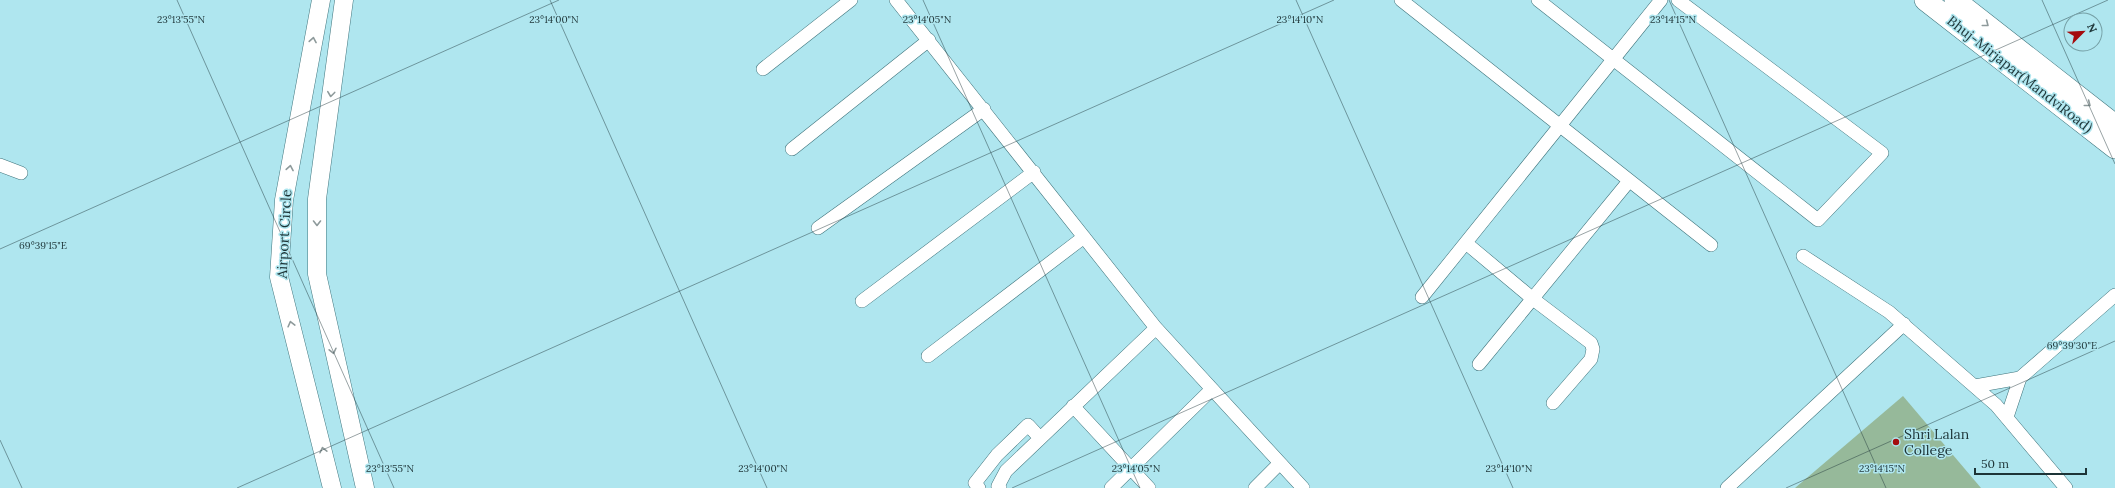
<svg xmlns="http://www.w3.org/2000/svg" width="2115" height="488" viewBox="0 0 2115 488" font-family="Lora,serif">
	<rect width="100%" height="100%" fill="#afe6ef"/>
	<!-- building -->
	<path fill="#96b99a" d="M 1903,396 L 1981,488 L 1795,488 Z"/>
	<g fill="none" stroke-linecap="round" stroke-linejoin="round">
		<defs>
			<path id="minor" d="M 896,0 L 1156,328 L 1303,488
				M 1401,0 L 1711,245
				M 1538,0 L 1818,220 L 1882,153 L 1678,0
				M 763,69 L 851,0
				M 792,149 L 929,40
				M 0,165 L 21,173
				M 818,228 L 984,109
				M 1466,243 L 1533,299 L 1591,343 L 1593,349 L 1591,359 L 1553,403
				M 1803,256 L 1889,312 L 1996,405 L 2066,488
				M 1422,297 L 1661,0
				M 862,301 L 1034,172
				M 928,356 L 1084,237
				M 1479,364 L 1629,181
				M 1975,386 L 2020,378 L 2115,295
				M 1073,406 L 1149,488
				M 2007,417 L 2020,378
				M 979,488 L 975,483 L 997,455 L 1028,425 L 1040,438
				M 1000,488 L 998,486 L 1006,471 L 1156,328
				M 1111,488 L 1212,389
				M 1255,488 L 1280,463
				M 1727,488 L 1904,324"/>
			<path id="secondary" d="M 321,0 L 284,200 L 279,277 L 332,488
				M 344,0 L 317,199 L 317,274 L 365,488"/>
			<path id="primary" d="M 1925,0 L 2115,148
				M 1955,0 L 2115,125"/>
		</defs>
		<!-- minor casing -->
		<use href="#minor" stroke="#3f747c" stroke-width="14"/>
		<!-- secondary casing -->
		<use href="#secondary" stroke="#3f747c" stroke-width="19"/>
		<!-- primary casing -->
		<use href="#primary" stroke="#3f747c" stroke-width="22"/>
		<!-- minor -->
		<use href="#minor" stroke="#fff" stroke-width="13"/>
		<!-- secondary -->
		<use href="#secondary" stroke="#fff" stroke-width="18"/>
		<!-- primary -->
		<use href="#primary" stroke="#fff" stroke-width="21"/>
	</g>
	<!-- one-way arrows -->
	<defs><path id="oneway-chevron" d="M-2-3.5L2.5 0L-2 3.5" fill="none" stroke-width="1.6" stroke-linecap="round" stroke-linejoin="round"/></defs>
	<g stroke="#8e9a9b">
		<use href="#oneway-chevron" transform="translate(1986 24) rotate(38)"/>
		<use href="#oneway-chevron" transform="translate(313 40) rotate(-80)"/>
		<use href="#oneway-chevron" transform="translate(331 94) rotate(97)"/>
		<use href="#oneway-chevron" transform="translate(2088 104) rotate(38)"/>
		<use href="#oneway-chevron" transform="translate(290 168) rotate(-80)"/>
		<use href="#oneway-chevron" transform="translate(317 223) rotate(90)"/>
		<use href="#oneway-chevron" transform="translate(291 324) rotate(-104)"/>
		<use href="#oneway-chevron" transform="translate(333 351) rotate(77)"/>
		<use href="#oneway-chevron" transform="translate(323 450) rotate(-103)"/>
	</g>
	<!-- ticks -->
	<path fill="none" stroke="#1d3437" stroke-width="1" stroke-opacity="0.45" d="M 177,0 L 394,488M 550,0 L 767,488M 923,0 L 1140,488M 1296,0 L 1513,488M 1669,0 L 1886,488M 2042,0 L 2115,164M 0,249 L 559,0M 0,440 L 22,488M 237,488 L 1334,0M 1012,488 L 2108,0M 1786,488 L 2115,341"/>
	<!-- markers -->
	<circle fill="#a40c0e" stroke="#afe6ef" stroke-width="1.5" cx="1896" cy="442" r="4"/>
	<g text-anchor="middle" stroke-width="3" stroke-linejoin="round" paint-order="stroke">
		<!-- street labels -->
		<g font-size="14" fill="#1d3437" stroke="#afe6ef">
			<text transform="translate(2020 74) rotate(38)" y="5">Bhuj-Mirjapar(MandviRoad)</text>
			<text transform="translate(284 234) rotate(-87)" y="5">Airport Circle</text>
		</g>
		<!-- poi labels -->
		<g font-size="14" fill="#1d3437" stroke="#afe6ef" text-anchor="start">
			<text x="1904" y="439">Shri Lalan<tspan x="1904" dy="16">College</tspan></text>
		</g>
	</g>
	<g font-size="10" text-anchor="middle" fill="#1d3437" stroke="#afe6ef" stroke-width="3" stroke-linejoin="round" paint-order="stroke">
		<text x="181" y="23">23°13'55"N</text>
		<text x="554" y="23">23°14'00"N</text>
		<text x="927" y="23">23°14'05"N</text>
		<text x="1300" y="23">23°14'10"N</text>
		<text x="1673" y="23">23°14'15"N</text>
		<text x="43" y="249">69°39'15"E</text>
		<text x="2072" y="349">69°39'30"E</text>
		<text x="390" y="472">23°13'55"N</text>
		<text x="763" y="472">23°14'00"N</text>
		<text x="1136" y="472">23°14'05"N</text>
		<text x="1509" y="472">23°14'10"N</text>
		<text x="1882" y="472">23°14'15"N</text>
	</g>
	<!-- north arrow -->
	<g transform="translate(2083 32) rotate(66)"><circle r="19" fill="#afe6ef" stroke="#759fa5"/>
	<path d="M0-3L7 15L0 10L-7 15Z" fill="#a40c0e"/>
	<text y="-6" font-size="11" font-weight="bold" text-anchor="middle" fill="#1d3437">N</text>
	</g>
	<!-- scale -->
	<path d="M1975 468v6h111v-6" fill="none" stroke="#1d3437" stroke-width="2"/>
	<text x="1981" y="468" font-size="12" fill="#1d3437" stroke="#afe6ef" stroke-width="3" paint-order="stroke">50 m</text>
</svg>
